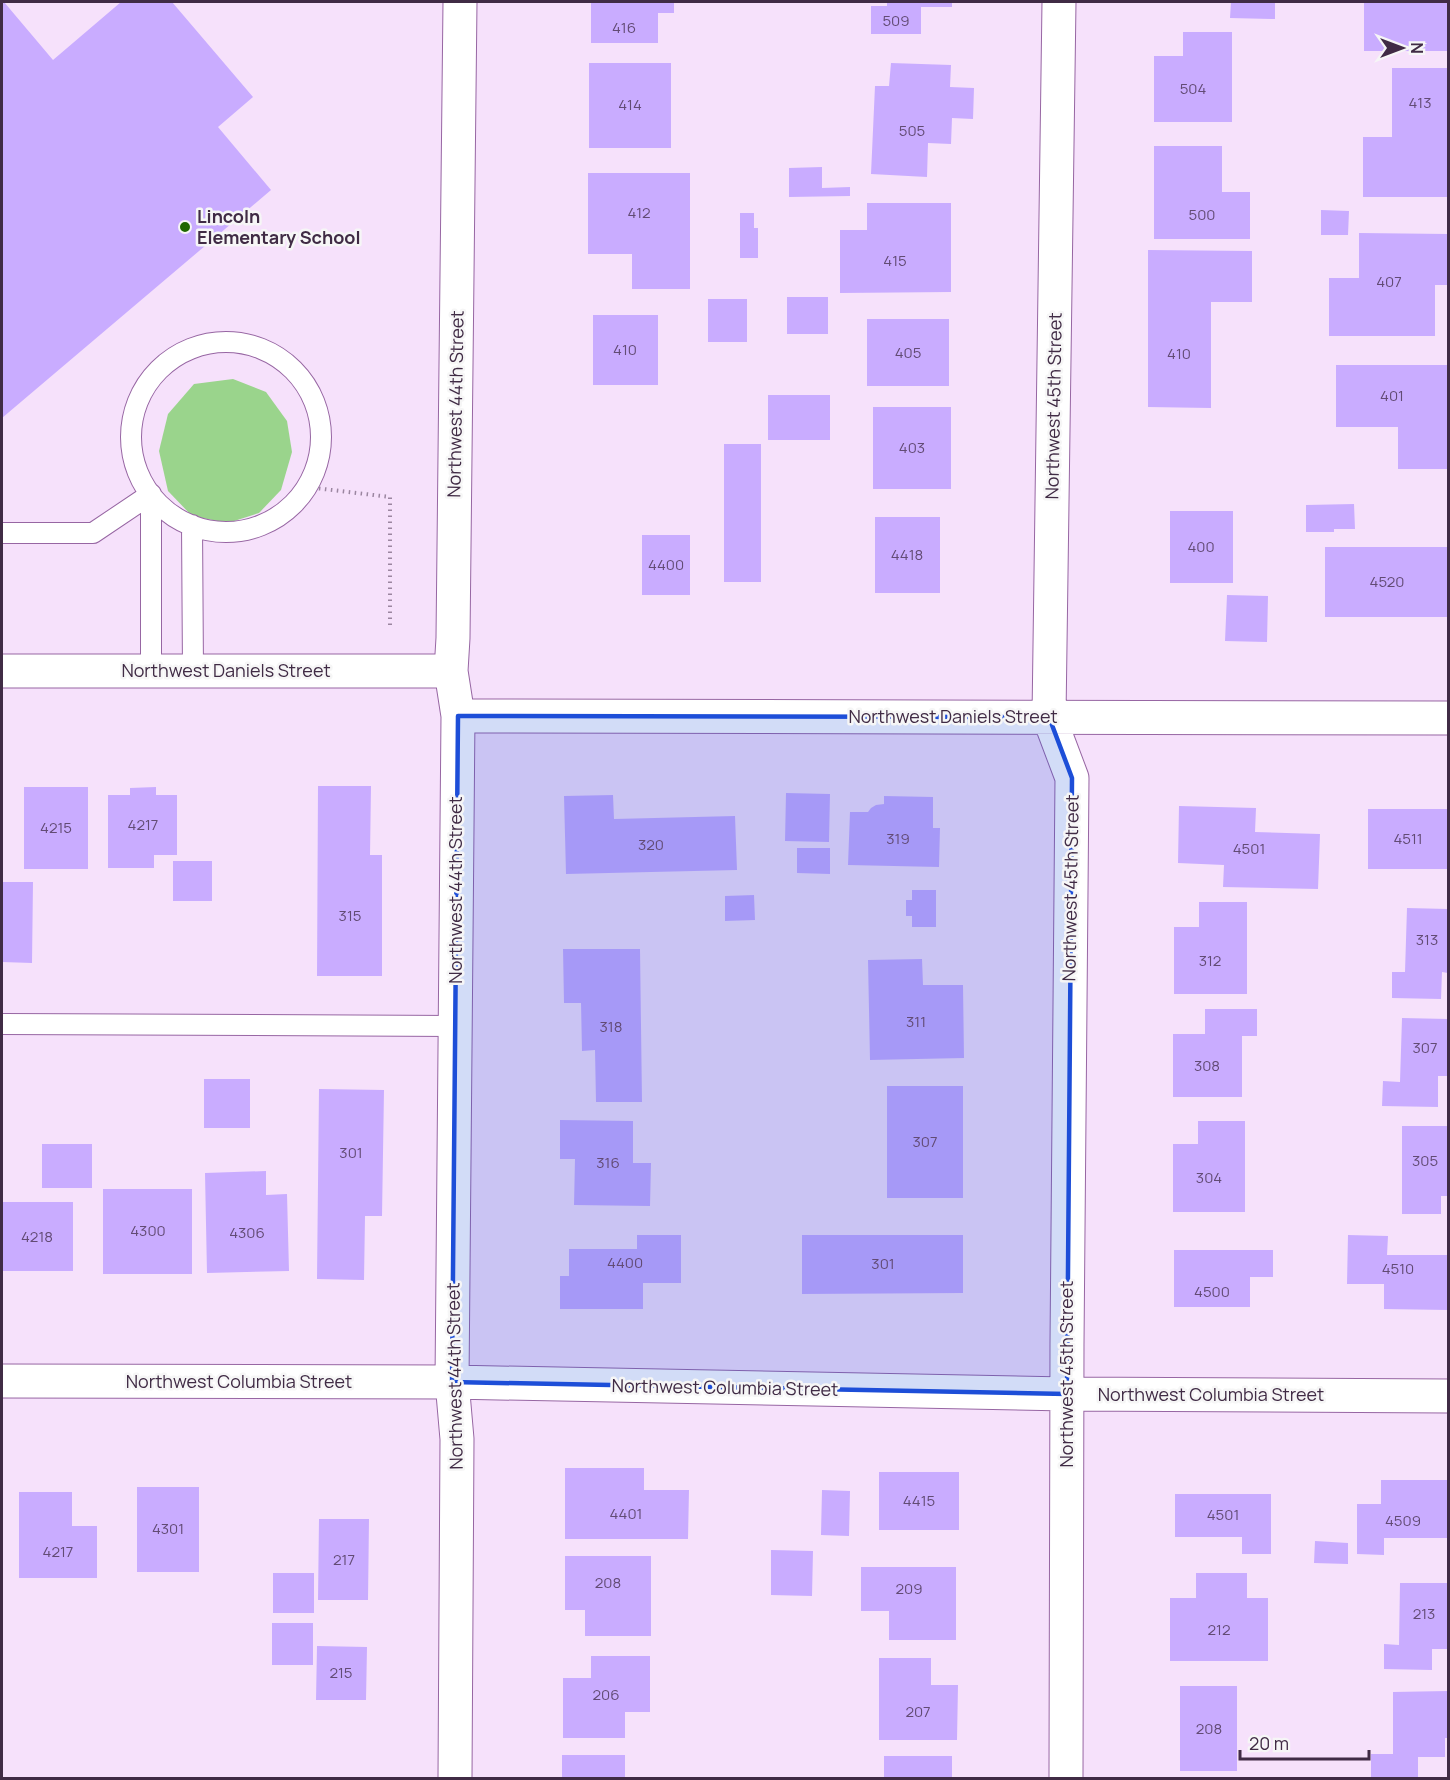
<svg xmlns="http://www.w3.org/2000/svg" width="1450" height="1780" viewBox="0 0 1450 1780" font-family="Manrope,sans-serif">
	<rect width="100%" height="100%" fill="#f6e1fb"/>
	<!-- green -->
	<path fill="#9ad48c" d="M 233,379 L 266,392 L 287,421 L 292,452 L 281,490 L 259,513 L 228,523 L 192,516 L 168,491 L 159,451 L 168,414 L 194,384 Z"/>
	<!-- building -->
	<path fill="#c9acff" d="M 2,2 L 4,2 L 53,60 L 121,2 L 172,2 L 253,97 L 218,127 L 271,190 L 2,418 Z
		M 591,2 L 674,2 L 674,13 L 658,13 L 658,43 L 591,43 Z
		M 887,2 L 952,2 L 952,7 L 921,7 L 921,34 L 871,34 L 871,6 L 887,6 Z
		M 1231,2 L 1275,2 L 1275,19 L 1230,18 Z
		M 1364,2 L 1448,2 L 1448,51 L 1364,51 Z
		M 1183,32 L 1232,32 L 1232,122 L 1154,122 L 1154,56 L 1183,56 Z
		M 589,63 L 671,63 L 671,148 L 589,148 Z
		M 891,63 L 951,65 L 950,87 L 974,88 L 973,119 L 952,118 L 951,144 L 928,143 L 927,177 L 871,174 L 875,86 L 889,86 Z
		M 1392,68 L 1448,68 L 1448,197 L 1363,197 L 1363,137 L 1392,137 Z
		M 1154,146 L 1222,146 L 1222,192 L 1250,192 L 1250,239 L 1154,239 Z
		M 822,167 L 822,188 L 850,187 L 850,196 L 789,197 L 789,168 Z
		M 588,173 L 690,173 L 690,289 L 632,289 L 632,254 L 588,254 Z
		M 867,203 L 951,203 L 951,292 L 840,293 L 840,230 L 867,230 Z
		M 1321,210 L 1349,211 L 1348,235 L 1321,235 Z
		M 740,213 L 754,213 L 754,228 L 758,228 L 758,258 L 740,258 Z
		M 1359,233 L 1448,234 L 1448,285 L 1435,285 L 1435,336 L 1329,336 L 1329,278 L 1359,278 Z
		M 1148,250 L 1252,251 L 1252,302 L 1211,302 L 1211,408 L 1148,407 Z
		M 787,297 L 828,297 L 828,334 L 787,334 Z
		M 708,299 L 747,299 L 747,342 L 708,342 Z
		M 593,315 L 658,315 L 658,385 L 593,385 Z
		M 867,319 L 949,319 L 949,386 L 867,386 Z
		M 1336,365 L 1448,365 L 1448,469 L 1398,469 L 1398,427 L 1336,427 Z
		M 768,395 L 830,395 L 830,440 L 768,440 Z
		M 873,407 L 951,407 L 951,489 L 873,489 Z
		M 724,444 L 761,444 L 761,582 L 724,582 Z
		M 1354,504 L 1355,529 L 1334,529 L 1334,532 L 1306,532 L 1306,505 Z
		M 1170,511 L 1233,511 L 1233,583 L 1170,583 Z
		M 875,517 L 940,517 L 940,593 L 875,593 Z
		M 642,535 L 690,535 L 690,595 L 642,595 Z
		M 1325,547 L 1448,547 L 1448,617 L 1325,617 Z
		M 1227,595 L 1268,596 L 1267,642 L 1225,641 Z
		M 318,786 L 371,786 L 370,855 L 382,855 L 382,976 L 317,976 Z
		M 24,787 L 88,787 L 88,869 L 24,869 Z
		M 156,787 L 156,795 L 177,795 L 177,855 L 154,855 L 154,868 L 108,868 L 108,795 L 130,795 L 130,788 Z
		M 786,793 L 830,794 L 829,842 L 785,841 Z
		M 613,795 L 614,819 L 735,816 L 737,870 L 566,874 L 564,796 Z
		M 884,796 L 933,797 L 933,828 L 940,828 L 939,867 L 848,865 L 850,812 L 868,812 L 871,808 L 876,805 L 884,804 Z
		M 1179,806 L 1256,808 L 1255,832 L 1320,834 L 1318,889 L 1223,887 L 1224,865 L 1178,863 Z
		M 1368,809 L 1448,809 L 1448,869 L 1368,869 Z
		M 797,848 L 830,848 L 830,874 L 797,873 Z
		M 173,861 L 212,861 L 212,901 L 173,901 Z
		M 2,882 L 33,882 L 32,963 L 2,962 Z
		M 912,890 L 936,890 L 936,927 L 912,927 L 912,916 L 906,916 L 906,900 L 912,900 Z
		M 754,895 L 755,920 L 725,921 L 725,896 Z
		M 1199,902 L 1247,902 L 1247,994 L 1174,994 L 1174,927 L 1199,927 Z
		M 1407,908 L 1448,909 L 1448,973 L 1442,972 L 1441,999 L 1392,998 L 1392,972 L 1405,972 Z
		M 563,949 L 640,949 L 642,1102 L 596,1102 L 595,1050 L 582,1051 L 581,1003 L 564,1003 Z
		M 922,959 L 923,985 L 963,985 L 964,1058 L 870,1060 L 868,960 Z
		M 1205,1009 L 1257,1009 L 1257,1036 L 1242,1036 L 1242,1097 L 1173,1097 L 1173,1034 L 1205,1034 Z
		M 1402,1018 L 1448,1019 L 1448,1076 L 1438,1076 L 1438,1107 L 1382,1106 L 1383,1081 L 1400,1082 Z
		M 204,1079 L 250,1079 L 250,1128 L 204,1128 Z
		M 887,1086 L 963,1086 L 963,1198 L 887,1198 Z
		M 319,1089 L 384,1090 L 382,1216 L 365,1216 L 364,1280 L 317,1279 Z
		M 560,1120 L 633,1121 L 633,1163 L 651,1163 L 650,1206 L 574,1205 L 575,1159 L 560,1159 Z
		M 1198,1121 L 1245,1121 L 1245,1212 L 1173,1212 L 1173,1144 L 1198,1144 Z
		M 1402,1126 L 1448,1126 L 1448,1196 L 1441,1196 L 1441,1214 L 1402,1214 Z
		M 42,1144 L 92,1144 L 92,1188 L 42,1188 Z
		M 266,1171 L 266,1195 L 287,1194 L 289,1271 L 207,1273 L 205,1173 Z
		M 103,1189 L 192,1189 L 192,1274 L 103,1274 Z
		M 2,1202 L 73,1202 L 73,1271 L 2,1271 Z
		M 637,1235 L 681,1235 L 681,1283 L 643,1283 L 643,1309 L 560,1309 L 560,1276 L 569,1276 L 569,1249 L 637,1249 Z
		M 802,1235 L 963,1235 L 963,1293 L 802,1294 Z
		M 1348,1235 L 1388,1236 L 1387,1255 L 1448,1255 L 1448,1310 L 1384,1309 L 1384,1284 L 1347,1284 Z
		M 1174,1250 L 1273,1250 L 1273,1277 L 1250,1277 L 1250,1307 L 1174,1307 Z
		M 565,1468 L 644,1468 L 644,1490 L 689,1490 L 688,1539 L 565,1539 Z
		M 879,1472 L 959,1472 L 959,1530 L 879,1530 Z
		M 1381,1480 L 1448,1480 L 1448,1538 L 1384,1538 L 1384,1555 L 1357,1554 L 1357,1504 L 1381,1504 Z
		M 137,1487 L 199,1487 L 199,1572 L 137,1572 Z
		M 822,1490 L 850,1491 L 849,1536 L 821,1535 Z
		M 19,1492 L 72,1492 L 72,1526 L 97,1526 L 97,1578 L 19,1578 Z
		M 1175,1494 L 1271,1494 L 1271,1554 L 1242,1554 L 1242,1537 L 1175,1537 Z
		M 319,1519 L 369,1519 L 368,1600 L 318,1600 Z
		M 1315,1541 L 1348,1543 L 1348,1564 L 1314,1563 Z
		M 771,1550 L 813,1551 L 812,1596 L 771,1595 Z
		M 565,1556 L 651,1556 L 651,1636 L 585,1636 L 585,1610 L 565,1610 Z
		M 861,1567 L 956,1567 L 956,1640 L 889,1640 L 889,1611 L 861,1611 Z
		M 273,1573 L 314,1573 L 314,1613 L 273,1613 Z
		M 1196,1573 L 1247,1573 L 1247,1598 L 1268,1598 L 1268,1661 L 1170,1661 L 1170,1598 L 1196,1598 Z
		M 1400,1583 L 1448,1583 L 1448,1649 L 1432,1649 L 1432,1670 L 1384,1669 L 1384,1644 L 1399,1645 Z
		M 272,1623 L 313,1623 L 313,1665 L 272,1665 Z
		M 317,1646 L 367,1647 L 366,1700 L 316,1700 Z
		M 591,1656 L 650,1656 L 650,1712 L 625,1712 L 625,1738 L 563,1738 L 563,1678 L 591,1678 Z
		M 879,1658 L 931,1658 L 931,1685 L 958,1685 L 957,1740 L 879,1740 Z
		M 1180,1686 L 1237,1686 L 1237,1771 L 1180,1771 Z
		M 1448,1691 L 1448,1738 L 1445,1738 L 1445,1757 L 1418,1757 L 1418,1778 L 1371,1778 L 1371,1754 L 1393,1754 L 1393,1692 Z
		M 562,1755 L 625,1755 L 625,1778 L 562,1778 Z
		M 884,1756 L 952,1756 L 952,1778 L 884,1778 Z"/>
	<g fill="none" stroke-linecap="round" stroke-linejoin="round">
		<defs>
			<path id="service" d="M131 437a95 95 0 1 1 190 0a95 95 0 1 1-190 0Z
				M 151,494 L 151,671
				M 192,525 L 193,671
				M 2,533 L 93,533 L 151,494
				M 2,1024 L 455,1026"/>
			<path id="minor" d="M 1059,2 L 1049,717 L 1072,778 L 1067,1344 L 1066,1778
				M 2,671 L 451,671
				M 458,716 L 1448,718
				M 2,1381 L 452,1382 L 1067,1394 L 1448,1396
				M 455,1778 L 457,1439 L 452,1382 L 458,716 L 451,671 L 453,638 L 460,2"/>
		</defs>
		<!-- service casing -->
		<use href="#service" stroke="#9766a3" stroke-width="22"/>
		<!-- minor casing -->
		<use href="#minor" stroke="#9766a3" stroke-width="35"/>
		<!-- path -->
		<path stroke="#9b86a0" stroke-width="4" stroke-dasharray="1.5 4.5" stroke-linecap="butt" d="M 307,487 L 390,497 L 390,625"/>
		<!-- service -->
		<use href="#service" stroke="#fff" stroke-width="20"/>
		<!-- minor -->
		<use href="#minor" stroke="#fff" stroke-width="33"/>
	</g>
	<!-- marked area -->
	<path fill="#1d4ed8" fill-opacity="0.2" stroke="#1d4ed8" stroke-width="4.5" stroke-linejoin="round" d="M 458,716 L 1049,717 L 1072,778 L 1067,1394 L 452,1382 Z"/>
	<!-- markers -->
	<circle fill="#1e6700" stroke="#f6f6f6" stroke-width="2" cx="185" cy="227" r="6"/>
	<g text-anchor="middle" stroke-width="5" stroke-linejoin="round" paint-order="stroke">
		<!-- number labels -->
		<g font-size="15" fill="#624b74">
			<text x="896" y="26">509</text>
			<text x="624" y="33">416</text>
			<text x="1193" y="94">504</text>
			<text x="1420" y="108">413</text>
			<text x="630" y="110">414</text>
			<text x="912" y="136">505</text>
			<text x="639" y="218">412</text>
			<text x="1202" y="220">500</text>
			<text x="895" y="266">415</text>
			<text x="1389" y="287">407</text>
			<text x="625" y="355">410</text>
			<text x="908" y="358">405</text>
			<text x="1179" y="359">410</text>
			<text x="1392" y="401">401</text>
			<text x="912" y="453">403</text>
			<text x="1201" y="552">400</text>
			<text x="907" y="560">4418</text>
			<text x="666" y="570">4400</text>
			<text x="1387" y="587">4520</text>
			<text x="143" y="830">4217</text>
			<text x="56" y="833">4215</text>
			<text x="898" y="844">319</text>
			<text x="1408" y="844">4511</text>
			<text x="651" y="850">320</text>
			<text x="1249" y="854">4501</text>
			<text x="350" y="921">315</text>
			<text x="1427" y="945">313</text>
			<text x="1210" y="966">312</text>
			<text x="916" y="1027">311</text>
			<text x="611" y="1032">318</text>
			<text x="1425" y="1053">307</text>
			<text x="1207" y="1071">308</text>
			<text x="925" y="1147">307</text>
			<text x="351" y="1158">301</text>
			<text x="1425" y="1166">305</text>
			<text x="608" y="1168">316</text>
			<text x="1209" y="1183">304</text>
			<text x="148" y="1236">4300</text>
			<text x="247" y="1238">4306</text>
			<text x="37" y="1242">4218</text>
			<text x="625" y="1268">4400</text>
			<text x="883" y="1269">301</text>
			<text x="1398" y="1274">4510</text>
			<text x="1212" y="1297">4500</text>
			<text x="919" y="1506">4415</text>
			<text x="626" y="1519">4401</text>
			<text x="1223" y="1520">4501</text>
			<text x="1403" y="1526">4509</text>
			<text x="168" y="1534">4301</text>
			<text x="58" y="1557">4217</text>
			<text x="344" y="1565">217</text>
			<text x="608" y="1588">208</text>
			<text x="909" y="1594">209</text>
			<text x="1424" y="1619">213</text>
			<text x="1219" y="1635">212</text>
			<text x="341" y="1678">215</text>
			<text x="606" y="1700">206</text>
			<text x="918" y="1717">207</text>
			<text x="1209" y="1734">208</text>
		</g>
		<!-- poi labels -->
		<g font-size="18" font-weight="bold" fill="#402b45" stroke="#f6f6f6" text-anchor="start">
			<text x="197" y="223">Lincoln<tspan x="197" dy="21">Elementary School</tspan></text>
		</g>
		<!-- street labels -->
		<g font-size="18" fill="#402b45" stroke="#f6f6f6">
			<text transform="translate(456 404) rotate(-89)" y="6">Northwest 44th Street</text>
			<text transform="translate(1054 406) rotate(-89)" y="6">Northwest 45th Street</text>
			<text x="226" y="677">Northwest Daniels Street</text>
			<text x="953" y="723">Northwest Daniels Street</text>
			<text transform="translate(1071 888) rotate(-89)" y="6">Northwest 45th Street</text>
			<text transform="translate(456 890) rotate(-90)" y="6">Northwest 44th Street</text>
			<text transform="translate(1067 1374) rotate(-90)" y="6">Northwest 45th Street</text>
			<text transform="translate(455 1376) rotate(-91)" y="6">Northwest 44th Street</text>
			<text x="239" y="1388">Northwest Columbia Street</text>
			<text transform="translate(725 1388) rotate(1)" y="6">Northwest Columbia Street</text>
			<text x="1211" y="1401">Northwest Columbia Street</text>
		</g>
	</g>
	<!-- border -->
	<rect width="1450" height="1780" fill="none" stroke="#402b45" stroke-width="6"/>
	<!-- north arrow -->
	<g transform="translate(1402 48) rotate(90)" stroke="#f6f6f6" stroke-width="4.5" paint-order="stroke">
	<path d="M0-4.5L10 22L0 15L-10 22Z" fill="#402b45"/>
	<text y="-9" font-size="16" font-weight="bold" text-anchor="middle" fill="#402b45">N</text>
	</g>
	<!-- scale -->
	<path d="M1240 1750v9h129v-9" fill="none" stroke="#402b45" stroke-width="3"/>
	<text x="1249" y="1750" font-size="18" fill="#402b45" stroke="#f6f6f6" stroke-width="4.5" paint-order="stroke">20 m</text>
</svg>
